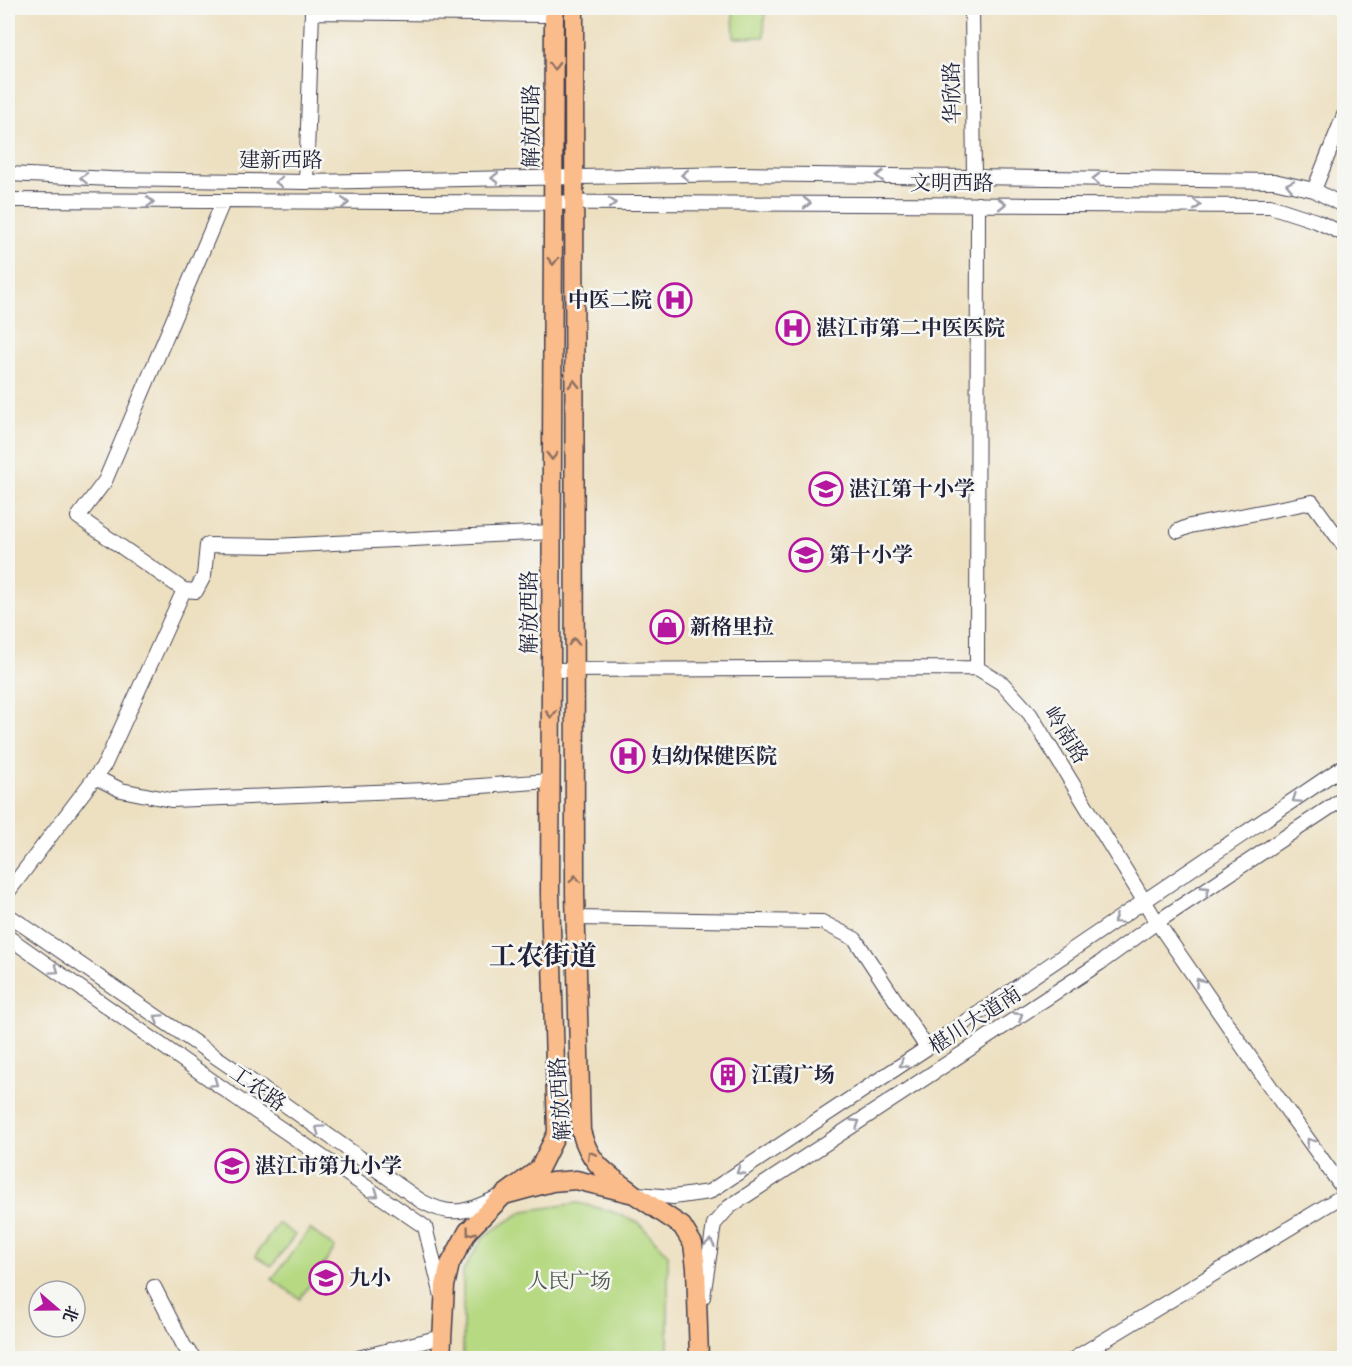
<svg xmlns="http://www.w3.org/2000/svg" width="1352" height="1366" viewBox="0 0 1352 1366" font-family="'Gentium Book Plus','Noto Serif SC',serif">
	<rect width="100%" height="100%" fill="#f6f6f2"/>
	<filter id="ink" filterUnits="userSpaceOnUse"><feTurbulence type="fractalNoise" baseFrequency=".0167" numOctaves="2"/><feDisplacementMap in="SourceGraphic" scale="12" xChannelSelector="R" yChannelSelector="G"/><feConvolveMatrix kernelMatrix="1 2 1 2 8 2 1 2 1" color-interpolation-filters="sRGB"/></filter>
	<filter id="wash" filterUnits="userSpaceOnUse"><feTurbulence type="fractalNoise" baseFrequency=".008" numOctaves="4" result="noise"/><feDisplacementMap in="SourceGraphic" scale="24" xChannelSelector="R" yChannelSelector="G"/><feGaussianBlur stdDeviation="1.35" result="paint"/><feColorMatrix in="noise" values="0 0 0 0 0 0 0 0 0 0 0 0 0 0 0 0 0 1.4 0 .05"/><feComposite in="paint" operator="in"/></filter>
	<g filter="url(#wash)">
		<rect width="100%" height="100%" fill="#ede0c1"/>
		<!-- green -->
		<path fill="#b6d982" stroke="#6c7e5e" stroke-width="1.5" d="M 733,8 L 765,8 L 764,37 L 734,38 Z
			M 578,1203 L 610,1211 L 638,1222 L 668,1254 L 668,1358 L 463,1358 L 463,1271 L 484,1236 L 524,1211 Z
			M 278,1223 L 295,1235 L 272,1266 L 255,1256 Z
			M 310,1229 L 335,1248 L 300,1299 L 272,1279 Z"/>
	</g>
	<g filter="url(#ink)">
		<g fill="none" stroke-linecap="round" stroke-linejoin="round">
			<defs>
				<path id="minor" d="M 972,8 L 974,177
					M 8,174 L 111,179 L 306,182 L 737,174 L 1274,181 L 1314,190 L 1344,206
					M 306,182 L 312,12 L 548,15
					M 1314,190 L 1344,115
					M 8,200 L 1270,206 L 1316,221 L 1344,234
					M 1178,531 L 1190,526 L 1312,502 L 1344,546
					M 184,590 L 196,591 L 204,576 L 207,545 L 275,546 L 552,532
					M 977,668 L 978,204
					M 551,670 L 977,668 L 1003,684 L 1030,714 L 1157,922 L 1274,1092 L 1344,1190
					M 95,777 L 121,790 L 171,800 L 425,790 L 550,781
					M 8,892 L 105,764 L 184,590 L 78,517 L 105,481 L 223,202
					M 8,915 L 260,1087 L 421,1201 C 452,1218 467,1212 496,1198
					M 575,918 L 822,922 L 855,939 L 927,1048
					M 8,937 L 255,1111 L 425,1227 L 442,1296
					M 637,1194 L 673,1197 L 709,1192 L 927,1048 L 1344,766
					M 154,1287 L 184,1346 L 194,1358
					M 703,1297 L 714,1224 L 729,1207 L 1100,963 L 1157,922 L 1344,798
					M 358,1358 L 441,1337
					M 1075,1358 L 1344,1195"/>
				<path id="major" d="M 574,8 L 575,893 L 581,1131 C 590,1165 607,1173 634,1194
					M 504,1195 L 539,1169 L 557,1133 L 550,893 L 554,8
					M 441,1358 L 445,1286 L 450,1264 L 468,1231 L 504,1195 L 552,1182 L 576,1180 L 634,1194 L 682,1226 L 693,1244 L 696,1268 L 699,1358"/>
			</defs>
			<!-- minor casing -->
			<use href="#minor" stroke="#403e4f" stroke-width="16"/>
			<!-- major casing -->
			<use href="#major" stroke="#403e4f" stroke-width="21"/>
			<!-- minor -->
			<use href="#minor" stroke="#fff" stroke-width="14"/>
			<!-- major -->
			<use href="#major" stroke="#f9bc8a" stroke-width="18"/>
		</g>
		<!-- one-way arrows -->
		<defs><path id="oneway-chevron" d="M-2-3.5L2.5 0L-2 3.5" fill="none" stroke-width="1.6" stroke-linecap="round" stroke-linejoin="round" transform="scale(1.5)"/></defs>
		<g stroke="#8e6f62">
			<use href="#oneway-chevron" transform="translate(554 66) rotate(90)"/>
			<use href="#oneway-chevron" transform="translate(553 261) rotate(90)"/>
			<use href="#oneway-chevron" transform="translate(574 384) rotate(-90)"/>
			<use href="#oneway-chevron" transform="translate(552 456) rotate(90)"/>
			<use href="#oneway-chevron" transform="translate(574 642) rotate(-90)"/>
			<use href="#oneway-chevron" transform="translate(551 714) rotate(90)"/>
			<use href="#oneway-chevron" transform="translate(575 879) rotate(-90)"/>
			<use href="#oneway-chevron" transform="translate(591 1155) rotate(-122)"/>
			<use href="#oneway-chevron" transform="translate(470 1232) rotate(127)"/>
		</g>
		<g stroke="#9c9ca7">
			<use href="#oneway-chevron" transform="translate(685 175) rotate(179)"/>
			<use href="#oneway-chevron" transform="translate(880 176) rotate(-179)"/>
			<use href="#oneway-chevron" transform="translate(84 178) rotate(-178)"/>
			<use href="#oneway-chevron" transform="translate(495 178) rotate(179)"/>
			<use href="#oneway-chevron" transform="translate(1096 179) rotate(-179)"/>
			<use href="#oneway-chevron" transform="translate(279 182) rotate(-179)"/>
			<use href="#oneway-chevron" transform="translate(1290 185) rotate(-168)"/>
			<use href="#oneway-chevron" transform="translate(150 202)"/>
			<use href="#oneway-chevron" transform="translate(345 203)"/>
			<use href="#oneway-chevron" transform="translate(612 203)"/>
			<use href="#oneway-chevron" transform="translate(807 203)"/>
			<use href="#oneway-chevron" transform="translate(1002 204)"/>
			<use href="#oneway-chevron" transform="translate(1197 205)"/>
			<use href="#oneway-chevron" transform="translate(1296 799) rotate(146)"/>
			<use href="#oneway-chevron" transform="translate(1206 890) rotate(-33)"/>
			<use href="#oneway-chevron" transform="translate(1117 920) rotate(146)"/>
			<use href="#oneway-chevron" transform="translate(55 970) rotate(35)"/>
			<use href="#oneway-chevron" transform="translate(1199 982) rotate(-125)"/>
			<use href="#oneway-chevron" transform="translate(1019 1016) rotate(-33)"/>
			<use href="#oneway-chevron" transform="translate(158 1018) rotate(-146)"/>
			<use href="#oneway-chevron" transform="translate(903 1064) rotate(147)"/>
			<use href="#oneway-chevron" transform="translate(214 1083) rotate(35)"/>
			<use href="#oneway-chevron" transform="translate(856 1123) rotate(-33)"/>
			<use href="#oneway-chevron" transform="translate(319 1129) rotate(-145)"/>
			<use href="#oneway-chevron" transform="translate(1310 1142) rotate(-126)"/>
			<use href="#oneway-chevron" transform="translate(740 1171) rotate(147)"/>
			<use href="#oneway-chevron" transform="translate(375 1194) rotate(34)"/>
			<use href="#oneway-chevron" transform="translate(710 1243) rotate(-80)"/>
		</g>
	</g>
	<!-- icons -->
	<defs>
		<symbol id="hospital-ring" viewBox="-11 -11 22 22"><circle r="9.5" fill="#f6f6f2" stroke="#b5179e" stroke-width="1.5"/><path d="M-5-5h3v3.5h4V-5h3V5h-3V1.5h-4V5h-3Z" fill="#b5179e"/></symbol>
		<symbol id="school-ring" viewBox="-11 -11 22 22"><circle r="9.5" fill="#f6f6f2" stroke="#b5179e" stroke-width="1.5"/><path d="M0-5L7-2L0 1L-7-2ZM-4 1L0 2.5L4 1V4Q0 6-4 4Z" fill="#b5179e"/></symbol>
		<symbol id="shop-ring" viewBox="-11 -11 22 22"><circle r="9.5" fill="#f6f6f2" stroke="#b5179e" stroke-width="1.5"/><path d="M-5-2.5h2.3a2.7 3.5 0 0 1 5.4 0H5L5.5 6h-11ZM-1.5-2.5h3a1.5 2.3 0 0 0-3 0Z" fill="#b5179e"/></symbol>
		<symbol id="building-ring" viewBox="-11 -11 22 22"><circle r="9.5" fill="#f6f6f2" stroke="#b5179e" stroke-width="1.5"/><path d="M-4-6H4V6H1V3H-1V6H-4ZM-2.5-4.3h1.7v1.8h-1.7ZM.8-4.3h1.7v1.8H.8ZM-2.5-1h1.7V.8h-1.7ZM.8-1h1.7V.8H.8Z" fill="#b5179e"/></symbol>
	</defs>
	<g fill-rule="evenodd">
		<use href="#hospital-ring" x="656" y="281" width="38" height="38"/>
		<use href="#hospital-ring" x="774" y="309" width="38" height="38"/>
		<use href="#school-ring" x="807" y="470" width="38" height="38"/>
		<use href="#school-ring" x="787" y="536" width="38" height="38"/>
		<use href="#shop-ring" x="648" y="608" width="38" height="38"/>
		<use href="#hospital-ring" x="609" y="737" width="38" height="38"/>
		<use href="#building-ring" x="709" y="1056" width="38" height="38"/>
		<use href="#school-ring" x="213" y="1147" width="38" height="38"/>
		<use href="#school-ring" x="307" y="1259" width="38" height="38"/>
	</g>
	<g text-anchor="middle" stroke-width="5" stroke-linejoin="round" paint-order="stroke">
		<!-- street labels -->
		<g font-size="21" fill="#22223b" stroke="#f6f6f2">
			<text transform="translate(952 93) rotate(-91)" y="7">华欣路</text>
			<text transform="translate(531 126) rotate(-90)" y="7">解放西路</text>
			<text x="281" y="167">建新西路</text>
			<text x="952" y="190">文明西路</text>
			<text transform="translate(529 612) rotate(-90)" y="7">解放西路</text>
			<text transform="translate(1066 735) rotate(58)" y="7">岭南路</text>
			<text transform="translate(975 1020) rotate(-33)" y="7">椹川大道南</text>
			<text transform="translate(258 1088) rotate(35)" y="7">工农路</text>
			<text transform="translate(560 1099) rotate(-94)" y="7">解放西路</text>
		</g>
		<!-- poi labels -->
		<g font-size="21" font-weight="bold" fill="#22223b" stroke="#f6f6f2" text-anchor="start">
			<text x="652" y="307" text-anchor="end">中医二院</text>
			<text x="816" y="335">湛江市第二中医医院</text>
			<text x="849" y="496">湛江第十小学</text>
			<text x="829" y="562">第十小学</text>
			<text x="690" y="634">新格里拉</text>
			<text x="651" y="763">妇幼保健医院</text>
			<text x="751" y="1082">江霞广场</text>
			<text x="255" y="1173">湛江市第九小学</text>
			<text x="349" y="1285">九小</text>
		</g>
		<!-- park labels -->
		<g font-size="21" fill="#4e5950" stroke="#f6f6f2">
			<text x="569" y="1288">人民广场</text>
		</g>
		<!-- district labels -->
		<g font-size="27" font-weight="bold" fill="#22223b" stroke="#f6f6f2">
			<text x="543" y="965">工农街道</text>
		</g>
	</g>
	<!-- margin -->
	<rect width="1352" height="1366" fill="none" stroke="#f6f6f2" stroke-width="30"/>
	<!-- north arrow -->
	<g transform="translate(57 1309) rotate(110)"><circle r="28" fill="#f6f6f2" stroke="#a1a1a9" stroke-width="1.5"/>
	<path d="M0-4.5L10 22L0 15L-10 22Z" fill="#b5179e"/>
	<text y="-9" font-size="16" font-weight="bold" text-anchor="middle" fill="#22223b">北</text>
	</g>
</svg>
